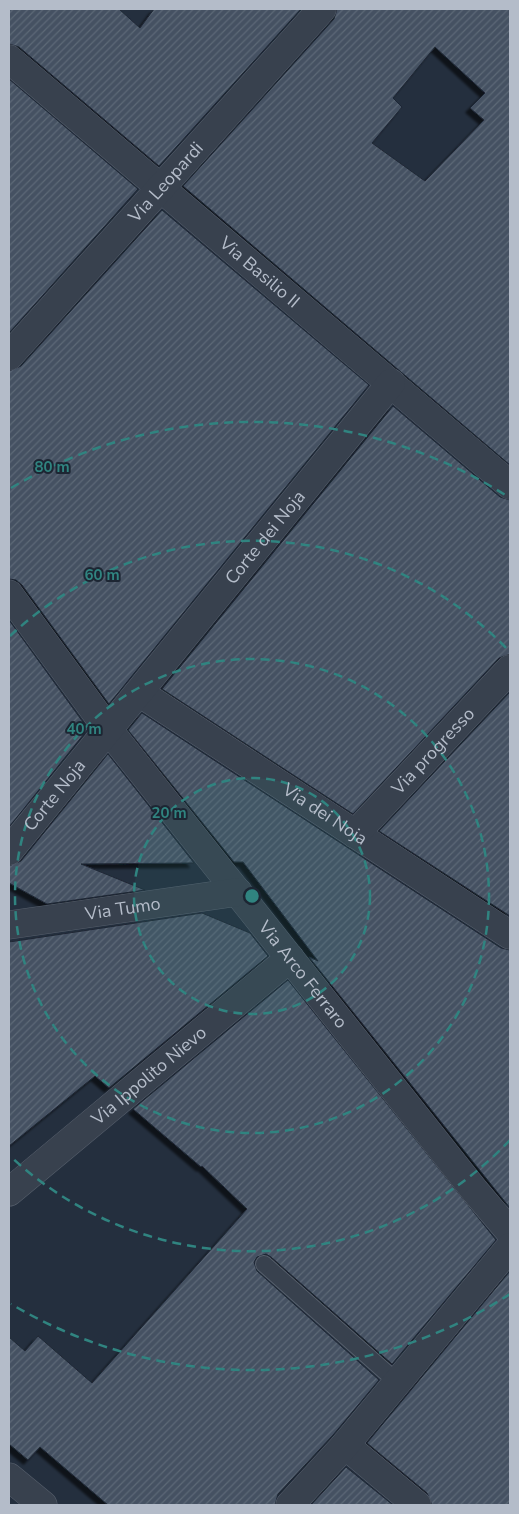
<svg xmlns="http://www.w3.org/2000/svg" width="519" height="1514" viewBox="0 0 519 1514" font-family="'Nunito Sans',sans-serif">
	<defs>
		<pattern id="building-hatch" width="6" height="6" patternUnits="userSpaceOnUse" patternTransform="scale(1.25)"><rect width="6" height="6" fill="#455162"/><path d="M-1 1l2-2M0 6l6-6M5 7l2-2" fill="none" stroke="#5d6877"/></pattern>
		<filter id="shadow"><feDropShadow dx="-4.5" dy="4.5" stdDeviation="1" flood-color="#0009"/></filter>
	</defs>
	<rect width="100%" height="100%" fill="#242f3e"/>
	<!-- building -->
	<path fill="url(#building-hatch)" stroke="#1f2835" fill-rule="evenodd" filter="url(#shadow)" d="M 9,9 L 119,9 L 140,28 L 154,9 L 301,9 L 159,166 L 19,47 L 9,44 Z
		M 337,9 L 510,9 L 510,465 L 183,186 L 334,19 ZM 435,47 L 485,93 L 470,108 L 484,120 L 425,181 L 372,143 L 402,107 L 393,98 Z
		M 9,79 L 138,189 L 9,333 Z
		M 162,210 L 369,385 L 109,704 L 22,585 L 16,580 L 9,579 L 9,371 L 21,366 Z
		M 393,406 L 500,497 L 510,500 L 510,654 L 499,658 L 353,814 L 162,689 Z
		M 9,620 L 88,729 L 9,827 Z
		M 510,692 L 510,916 L 379,831 Z
		M 142,713 L 501,948 L 510,950 L 510,1208 L 309,957 L 318,961 L 243,862 L 234,862 L 128,730 Z
		M 108,754 L 194,863 L 81,864 L 145,890 L 47,904 L 9,883 L 9,866 L 21,861 Z
		M 202,913 L 250,933 L 268,956 L 109,1088 L 95,1076 L 9,1146 L 9,942 Z
		M 288,980 L 496,1240 L 392,1364 L 271,1257 L 266,1254 L 257,1257 L 254,1262 L 257,1271 L 379,1380 L 333,1435 L 278,1494 L 275,1505 L 108,1505 L 40,1447 L 28,1460 L 9,1444 L 9,1337 L 25,1351 L 38,1336 L 92,1383 L 247,1209 L 202,1166 L 201,1167 L 133,1109 Z
		M 510,1271 L 510,1505 L 432,1505 L 427,1493 L 367,1443 Z
		M 346,1467 L 393,1505 L 311,1505 Z"/>
	<g fill="none" stroke-linecap="round" stroke-linejoin="round">
		<defs>
			<path id="lane" d="M 264,1264 L 397,1382"/>
			<g id="street">
				<path id="s1" d="M 9,59 L 510,485"/>
				<path id="s2" d="M 9,356 L 322,9"/>
				<path id="s3" d="M 9,594 L 107,728 L 475,1191 L 510,1232"/>
				<path id="s4" d="M 140,693 L 510,935"/>
				<path id="s5" d="M 355,834 L 510,669"/>
				<path id="s6" d="M 9,851 L 391,383"/>
				<path id="s7" d="M 9,925 L 238,892"/>
				<path id="s8" d="M 9,1192 L 290,958"/>
				<path d="M 345,1445 L 417,1505"/>
				<path d="M 9,1477 L 43,1505"/>
				<path d="M 290,1505 L 345,1445 L 510,1247"/>
			</g>
		</defs>
		<!-- lane casing -->
		<use href="#lane" stroke="#565f6c" stroke-width="18"/>
		<!-- street casing -->
		<use href="#street" stroke="#565f6c" stroke-width="29"/>
		<!-- lane -->
		<use href="#lane" stroke="#38414e" stroke-width="16"/>
		<!-- street -->
		<use href="#street" stroke="#38414e" stroke-width="28"/>
	</g>
	<!-- distance rings -->
	<circle cx="252" cy="896" r="118" fill="#308480" fill-opacity=".12"/>
	<g fill="none" stroke="#308480" stroke-width="2.5" stroke-dasharray="9 6">
		<circle cx="252" cy="896" r="118"/>
		<circle cx="252" cy="896" r="237"/>
		<path d="M510 1140A355 355 0 0 1 10 1156M10 636A355 355 0 0 1 510 652"/>
		<path d="M510 1294A474 474 0 0 1 11 1304M11 488A474 474 0 0 1 510 498"/>
	</g>
	<g text-anchor="middle" stroke-width="4" stroke-linejoin="round" paint-order="stroke">
		<!-- street labels -->
		<g font-size="18" fill="#b4bcc9" stroke="#1d2633">
			<text dy="6" stroke="none"><textPath href="#s2" startOffset="234">Via Leopardi</textPath></text>
			<text dy="6" stroke="none"><textPath href="#s1" startOffset="329">Via Basilio II</textPath></text>
			<text dy="6" stroke="none"><textPath href="#s6" startOffset="405">Corte dei Noja</textPath></text>
			<text dy="6" stroke="none"><textPath href="#s5" startOffset="114">Via progresso</textPath></text>
			<text dy="6" stroke="none"><textPath href="#s6" startOffset="72">Corte Noja</textPath></text>
			<text dy="6" stroke="none"><textPath href="#s4" startOffset="221">Via dei Noja</textPath></text>
			<text dy="6" stroke="none"><textPath href="#s7" startOffset="115">Via Tumo</textPath></text>
			<text dy="6" stroke="none"><textPath href="#s3" startOffset="481">Via Arco Ferraro</textPath></text>
			<text dy="6" stroke="none"><textPath href="#s8" startOffset="182">Via Ippolito Nievo</textPath></text>
		</g>
	</g>
	<circle cx="252" cy="896" r="8" fill="#308480" stroke="#1d2633" stroke-width="2.5"/>
	<g font-size="15" text-anchor="middle" font-weight="bold" fill="#308480" stroke="#1d2633" stroke-width="4" stroke-linejoin="round" paint-order="stroke">
		<text x="52" y="472">80 m</text>
		<text x="102" y="580">60 m</text>
		<text x="84" y="734">40 m</text>
		<text x="169" y="818">20 m</text>
	</g>
	<!-- border -->
	<rect width="519" height="1514" fill="none" stroke="#b4bcc9" stroke-width="20"/>
</svg>
